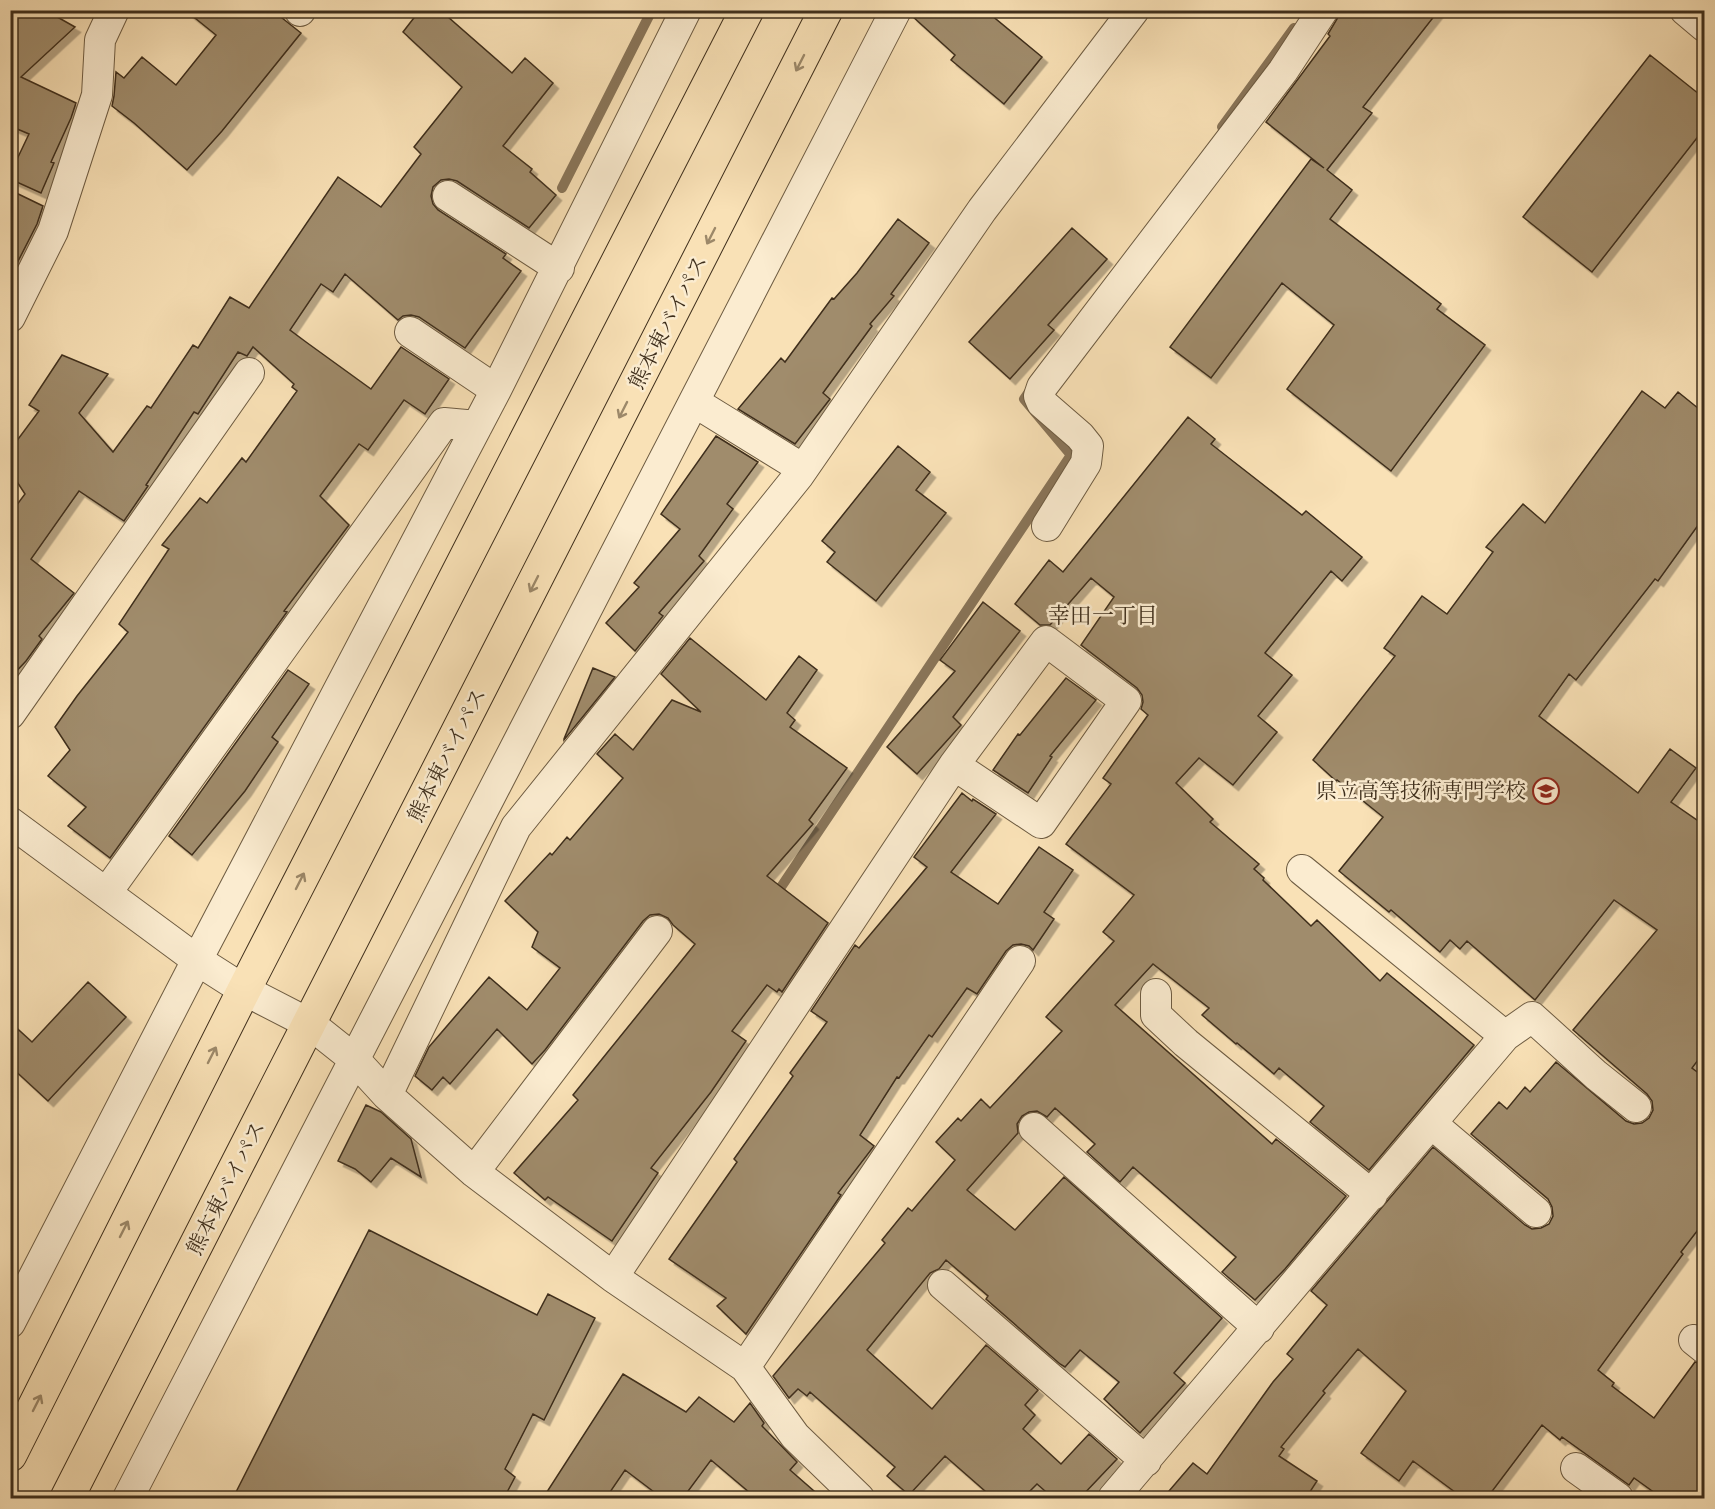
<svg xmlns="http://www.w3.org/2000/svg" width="1715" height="1509" viewBox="0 0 1715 1509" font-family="'Libre Bodoni','Noto Serif JP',serif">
	<defs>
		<filter id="shadow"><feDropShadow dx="5.5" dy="5.5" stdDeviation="0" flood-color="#0004"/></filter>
	</defs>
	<rect width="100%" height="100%" fill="#f9e1b6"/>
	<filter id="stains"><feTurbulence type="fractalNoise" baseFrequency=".00333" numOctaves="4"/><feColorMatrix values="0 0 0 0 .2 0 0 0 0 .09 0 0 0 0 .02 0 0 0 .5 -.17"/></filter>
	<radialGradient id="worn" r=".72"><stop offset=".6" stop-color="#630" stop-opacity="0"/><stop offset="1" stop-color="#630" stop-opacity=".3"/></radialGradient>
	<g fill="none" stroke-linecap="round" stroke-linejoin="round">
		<!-- stream -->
		<path stroke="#897559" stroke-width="10" d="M 1222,127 L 1294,28
			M 562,188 L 652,10
			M 773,899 L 1071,455 L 1024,399 L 1033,386"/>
	</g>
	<!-- building -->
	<path fill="#a08c6c" stroke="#3f2f1c" stroke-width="1.5" filter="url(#shadow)" d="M 10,10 L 45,10 L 75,27 L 21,77 L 76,103 L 71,118 L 51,162 L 54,163 L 41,193 L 10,179 L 10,174 L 29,134 L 10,126 Z
		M 185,10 L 272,10 L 301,33 L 222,131 L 187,170 L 134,123 L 112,106 L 114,96 L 116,72 L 124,78 L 142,57 L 176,85 L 216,35 Z
		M 420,10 L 440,10 L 512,73 L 525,58 L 553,83 L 503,146 L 532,169 L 530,172 L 556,195 L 529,228 L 457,181 L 449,179 L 441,180 L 433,187 L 431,196 L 433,204 L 438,210 L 506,254 L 503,258 L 521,271 L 465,348 L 419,317 L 411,315 L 403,316 L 398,320 L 345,274 L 333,292 L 321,284 L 290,330 L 306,342 L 371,389 L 401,347 L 449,379 L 425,414 L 404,400 L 368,450 L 359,444 L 320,496 L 349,525 L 284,611 L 287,612 L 110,858 L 68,826 L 86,807 L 48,776 L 70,750 L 55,727 L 77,696 L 128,632 L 119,624 L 169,549 L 162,545 L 200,498 L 207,503 L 242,458 L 246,462 L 297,391 L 292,387 L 294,384 L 253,347 L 247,356 L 238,352 L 198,414 L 194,412 L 146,485 L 148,486 L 124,521 L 79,491 L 31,559 L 74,593 L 39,636 L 42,639 L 26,661 L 10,678 L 10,514 L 25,494 L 10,471 L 10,450 L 39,411 L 29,405 L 62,355 L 108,374 L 79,413 L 113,452 L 147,406 L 151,408 L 193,345 L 198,348 L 230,297 L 249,308 L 338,177 L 381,207 L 421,154 L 414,147 L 462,87 L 403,32 Z
		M 913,10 L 985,10 L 1042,57 L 1004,104 L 951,60 L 955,55 L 912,16 Z
		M 1340,10 L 1439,10 L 1363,107 L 1372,113 L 1327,170 L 1352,190 L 1330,219 L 1441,304 L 1437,309 L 1485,345 L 1391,471 L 1287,389 L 1334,325 L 1282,283 L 1211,378 L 1170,347 L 1311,159 L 1324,168 L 1266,122 L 1330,36 L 1328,34 L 1337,19 Z
		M 1650,55 L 1704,98 L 1704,129 L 1592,272 L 1523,217 Z
		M 10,190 L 43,206 L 37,224 L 10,277 Z
		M 898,219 L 929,243 L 891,294 L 894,296 L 870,324 L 872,326 L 823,393 L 830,399 L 795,444 L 738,409 L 781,358 L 785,362 L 832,298 L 834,299 L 857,273 Z
		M 1072,228 L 1107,259 L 1048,325 L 1054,330 L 1010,379 L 969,342 Z
		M 1642,391 L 1665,408 L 1678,392 L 1704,413 L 1704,517 L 1658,581 L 1655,579 L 1576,680 L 1569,674 L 1539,716 L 1638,793 L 1670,749 L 1696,768 L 1671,802 L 1704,825 L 1704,1052 L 1692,1068 L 1704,1077 L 1704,1222 L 1681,1252 L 1683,1254 L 1598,1370 L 1614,1383 L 1612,1386 L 1654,1418 L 1695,1362 L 1704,1365 L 1704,1498 L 1662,1498 L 1634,1478 L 1629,1485 L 1562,1437 L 1560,1440 L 1542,1425 L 1487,1498 L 1463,1498 L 1413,1461 L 1399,1481 L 1361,1453 L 1406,1391 L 1358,1349 L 1323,1391 L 1325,1393 L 1281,1447 L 1284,1449 L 1279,1456 L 1317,1481 L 1306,1498 L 1163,1498 L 1193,1463 L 1207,1474 L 1273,1382 L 1293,1359 L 1287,1354 L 1327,1305 L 1311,1291 L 1433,1147 L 1525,1225 L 1532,1229 L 1541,1228 L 1549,1224 L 1553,1216 L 1552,1207 L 1548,1199 L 1471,1134 L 1499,1102 L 1507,1109 L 1525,1087 L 1530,1092 L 1556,1062 L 1626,1121 L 1634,1124 L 1642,1123 L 1649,1118 L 1653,1110 L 1652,1101 L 1647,1094 L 1573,1030 L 1657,930 L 1614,900 L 1535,1000 L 1467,941 L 1460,949 L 1450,940 L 1440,952 L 1391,910 L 1389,912 L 1339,871 L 1383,817 L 1337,780 L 1336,781 L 1313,760 L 1395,656 L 1384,648 L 1422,596 L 1447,614 L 1493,552 L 1486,547 L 1523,504 L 1545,523 Z
		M 1188,417 L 1215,439 L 1211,444 L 1302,515 L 1306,511 L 1362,557 L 1342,581 L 1331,571 L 1265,653 L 1292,675 L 1258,716 L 1277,732 L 1233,785 L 1199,758 L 1176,783 L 1213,819 L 1210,822 L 1259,864 L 1254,869 L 1264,878 L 1263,880 L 1311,926 L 1317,920 L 1380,981 L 1387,973 L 1474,1045 L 1369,1170 L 1310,1122 L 1324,1106 L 1279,1068 L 1274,1074 L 1237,1043 L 1236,1044 L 1202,1015 L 1209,1008 L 1153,964 L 1115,1005 L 1272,1144 L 1276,1139 L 1346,1196 L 1285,1269 L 1255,1300 L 1222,1272 L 1236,1257 L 1133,1167 L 1120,1182 L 1087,1152 L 1095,1144 L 1055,1108 L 1047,1117 L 1037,1111 L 1029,1112 L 1022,1116 L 1017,1124 L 1018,1133 L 967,1190 L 1015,1230 L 1064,1177 L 1222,1318 L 1174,1373 L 1185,1383 L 1140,1433 L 1104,1399 L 1119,1382 L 1080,1350 L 1065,1367 L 1060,1364 L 986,1299 L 988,1296 L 946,1260 L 939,1269 L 930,1273 L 867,1350 L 932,1409 L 986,1345 L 1038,1390 L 1025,1405 L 1035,1415 L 1023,1429 L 1061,1464 L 1089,1434 L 1117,1459 L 1080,1498 L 1053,1498 L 1037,1484 L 1023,1498 L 993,1498 L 945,1456 L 909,1495 L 887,1476 L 895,1467 L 810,1392 L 807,1396 L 798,1389 L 789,1398 L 773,1376 L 885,1243 L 882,1240 L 908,1208 L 912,1211 L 955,1160 L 936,1142 L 958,1118 L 961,1121 L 981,1099 L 990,1108 L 1062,1031 L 1046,1017 L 1114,941 L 1103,932 L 1134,895 L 1066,844 L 1111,784 L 1103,778 L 1148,715 L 1141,709 L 1143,702 L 1142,695 L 1137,688 L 1081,645 L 1114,597 L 1091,578 L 1050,625 L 1040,625 L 1015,604 L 1049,560 L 1063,572 Z
		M 716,436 L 758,462 L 727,504 L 733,509 L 699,556 L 704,561 L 659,613 L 663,616 L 635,651 L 606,623 L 639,587 L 634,583 L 680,529 L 661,514 Z
		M 898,446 L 930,472 L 916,490 L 946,513 L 876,601 L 827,562 L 835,552 L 822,541 Z
		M 983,602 L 1020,631 L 953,717 L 961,725 L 917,774 L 887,747 L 955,671 L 940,660 Z
		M 690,638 L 766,700 L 799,656 L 817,670 L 787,713 L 795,720 L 790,727 L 847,768 L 809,820 L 813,824 L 767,876 L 828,923 L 782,992 L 779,989 L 777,992 L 767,985 L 732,1031 L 746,1041 L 711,1092 L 651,1168 L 658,1173 L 612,1241 L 548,1197 L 545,1200 L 514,1173 L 578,1100 L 573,1095 L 695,944 L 673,925 L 668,918 L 659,914 L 650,915 L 643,921 L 545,1050 L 532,1064 L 497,1029 L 450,1084 L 443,1077 L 432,1090 L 415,1076 L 429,1047 L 489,977 L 527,1010 L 560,968 L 532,947 L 538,932 L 505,901 L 550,853 L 552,855 L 567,837 L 570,840 L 623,778 L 597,754 L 615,734 L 633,750 L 672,700 L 701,712 L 661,674 Z
		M 593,668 L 615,677 L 564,740 L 564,739 Z
		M 288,670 L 309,684 L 272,737 L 278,742 L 245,791 L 192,855 L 169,836 Z
		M 1066,678 L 1096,700 L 1050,756 L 1052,757 L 1028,793 L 993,770 L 1018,734 L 1020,735 Z
		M 962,793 L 972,801 L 973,799 L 996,814 L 951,872 L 998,904 L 1039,847 L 1073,870 L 1044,912 L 1054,919 L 1033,950 L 1029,946 L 1021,944 L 1013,945 L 1006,951 L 977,994 L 967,988 L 932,1037 L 929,1035 L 899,1078 L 897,1077 L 860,1135 L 874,1146 L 838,1193 L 841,1195 L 746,1334 L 717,1306 L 726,1298 L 669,1259 L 737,1162 L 734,1159 L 793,1076 L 790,1073 L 827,1022 L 811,1011 L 855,945 L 859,948 L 927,867 L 914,857 Z
		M 88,982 L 126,1017 L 48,1101 L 10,1066 L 10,1022 L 32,1042 Z
		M 366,1105 L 381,1112 L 411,1139 L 421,1177 L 391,1158 L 371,1182 L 355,1169 L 338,1161 Z
		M 369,1230 L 537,1315 L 548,1294 L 595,1318 L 544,1420 L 533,1414 L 505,1469 L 515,1477 L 504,1498 L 233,1498 Z
		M 623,1374 L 686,1412 L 699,1397 L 734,1422 L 750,1403 L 764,1423 L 762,1426 L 797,1462 L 790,1470 L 822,1498 L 756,1498 L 711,1460 L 683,1498 L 662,1498 L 625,1470 L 606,1498 L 543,1498 Z"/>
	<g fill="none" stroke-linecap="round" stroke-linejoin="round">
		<defs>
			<path id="street" d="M 300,10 L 300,11
				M 1685,10 L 1704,26
				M 448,196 L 559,268
				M 10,317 L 53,231 L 97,95 L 100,40 L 114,10
				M 410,332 L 496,390
				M 696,403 L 803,469
				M 1047,526 L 1086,463 L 1088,446 L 1080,436 L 1042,403 L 1039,396 L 1042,387 L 1283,71 L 1323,10
				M 10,714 L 249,373
				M 10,822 L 197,960 L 244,990 L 310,1024 L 354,1059 L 387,1095 L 474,1172 L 613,1277 L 745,1367 L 795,1436 L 859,1498
				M 1302,870 L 1505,1036
				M 107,892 L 444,423 L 477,426
				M 1156,994 L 1156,1015 L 1186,1043 L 1372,1195
				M 387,1095 L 516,827 L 799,475 L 982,210 L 1134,10
				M 1432,1124 L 1536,1212
				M 1034,1128 L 1259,1328
				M 474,1172 L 657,931
				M 613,1277 L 954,765 L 1046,641 L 1126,701 L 1041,823 L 954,765
				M 943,1285 L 1146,1461
				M 10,1323 L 197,960 L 496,390 L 686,10
				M 1694,1340 L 1704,1348
				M 745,1367 L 1020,961
				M 1576,1468 L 1618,1498
				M 128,1498 C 383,1002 643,508 896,10
				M 1113,1498 L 1505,1036 L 1532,1017 L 1596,1075 L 1636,1107"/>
			<path id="highway" d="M 10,1455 L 244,990 L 747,10
				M 67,1498 L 826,10"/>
		</defs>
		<!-- street casing -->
		<use href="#street" stroke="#6e5c42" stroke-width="32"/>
		<!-- highway casing -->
		<use href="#highway" stroke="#3f2f1c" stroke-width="35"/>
		<!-- street -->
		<use href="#street" stroke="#fbecd0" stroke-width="30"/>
		<!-- highway -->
		<use href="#highway" stroke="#f9e1b6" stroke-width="33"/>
	</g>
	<!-- one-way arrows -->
	<defs><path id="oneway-shaft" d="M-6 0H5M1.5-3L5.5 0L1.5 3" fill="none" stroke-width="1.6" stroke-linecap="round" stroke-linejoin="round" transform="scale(1.5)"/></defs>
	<g stroke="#9c8869">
		<use href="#oneway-shaft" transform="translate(800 63) rotate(117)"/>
		<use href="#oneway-shaft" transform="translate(711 236) rotate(117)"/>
		<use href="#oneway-shaft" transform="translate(623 410) rotate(117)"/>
		<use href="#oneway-shaft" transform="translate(534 584) rotate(117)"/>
		<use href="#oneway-shaft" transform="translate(300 881) rotate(-63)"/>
		<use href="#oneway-shaft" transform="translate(212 1055) rotate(-63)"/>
		<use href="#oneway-shaft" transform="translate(124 1229) rotate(-63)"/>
		<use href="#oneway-shaft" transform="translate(37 1403) rotate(-63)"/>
	</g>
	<!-- icons -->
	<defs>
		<symbol id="school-ring" viewBox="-11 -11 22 22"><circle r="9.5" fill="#fbecd0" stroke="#8f2418" stroke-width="1.5"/><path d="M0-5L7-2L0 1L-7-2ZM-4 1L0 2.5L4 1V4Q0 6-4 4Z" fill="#8f2418"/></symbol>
	</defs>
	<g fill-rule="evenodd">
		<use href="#school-ring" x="1531" y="776" width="30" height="30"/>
	</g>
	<g text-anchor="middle" stroke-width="5" stroke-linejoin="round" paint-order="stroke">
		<!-- street labels -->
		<g font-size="21" fill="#3f2f1c" stroke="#fbecd0">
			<text transform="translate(668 322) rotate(-63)" y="7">熊本東バイパス</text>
			<text transform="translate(447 755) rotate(-63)" y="7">熊本東バイパス</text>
			<text transform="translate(226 1188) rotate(-63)" y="7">熊本東バイパス</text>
		</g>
		<!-- poi labels -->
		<g font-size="21" fill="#3f2f1c" stroke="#fbecd0" text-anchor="end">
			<text x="1526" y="798">県立高等技術専門学校</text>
		</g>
		<!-- neighbourhood labels -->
		<g font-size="22" fill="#3f2f1c" stroke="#fbecd0">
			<text x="1103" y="623">幸田一丁目</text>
		</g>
	</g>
	<!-- margin -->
	<rect width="1715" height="1509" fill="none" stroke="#f9e1b6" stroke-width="36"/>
	<rect x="12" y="12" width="1691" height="1485" fill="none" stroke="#3f2f1c" stroke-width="3"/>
	<rect x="18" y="18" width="1679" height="1473" fill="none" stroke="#3f2f1c" stroke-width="1.5"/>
	<rect width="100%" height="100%" filter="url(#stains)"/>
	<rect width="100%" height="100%" fill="url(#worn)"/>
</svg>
